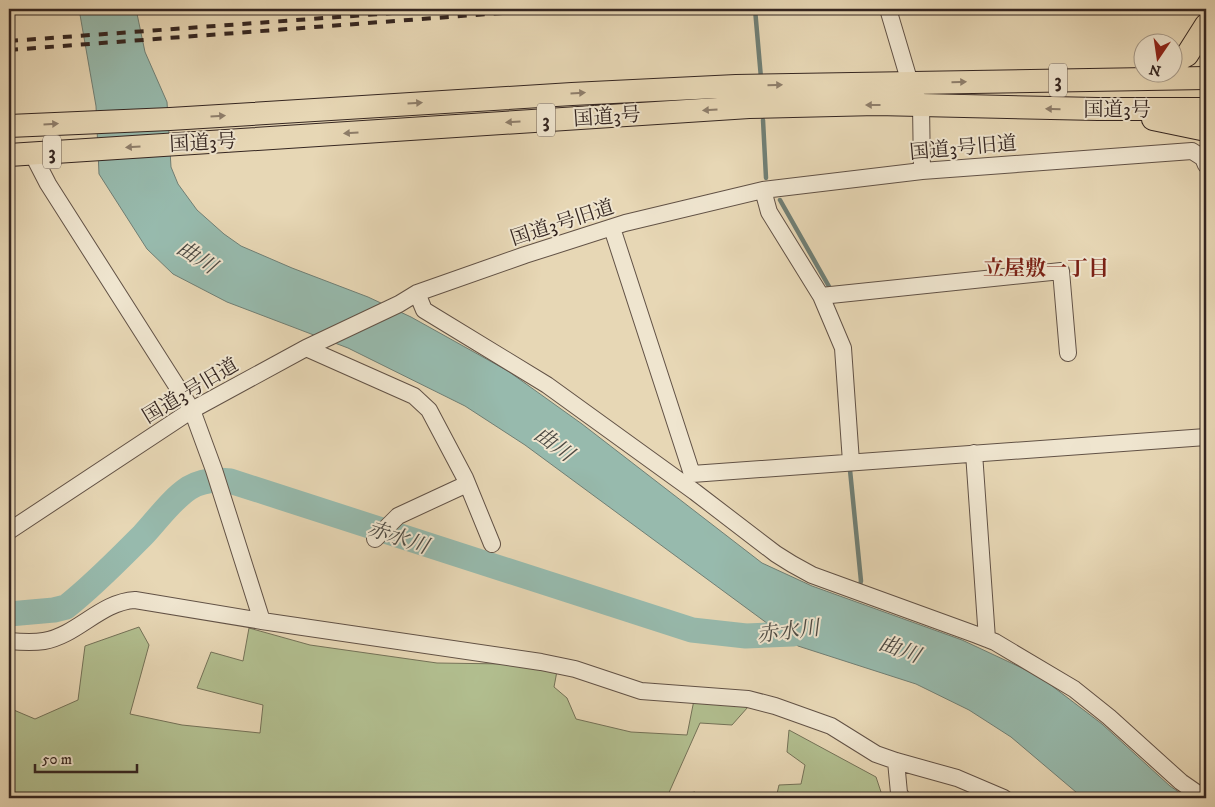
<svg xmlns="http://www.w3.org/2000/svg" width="1215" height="807" viewBox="0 0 1215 807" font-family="'IM FELL DW Pica','Noto Serif JP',serif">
	<rect width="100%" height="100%" fill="#e7d7b5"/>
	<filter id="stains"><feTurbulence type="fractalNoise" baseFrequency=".004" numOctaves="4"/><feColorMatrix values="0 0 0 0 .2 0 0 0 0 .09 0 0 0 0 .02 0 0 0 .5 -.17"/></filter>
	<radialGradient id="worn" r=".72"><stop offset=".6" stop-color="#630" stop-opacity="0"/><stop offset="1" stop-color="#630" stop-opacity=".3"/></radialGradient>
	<!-- green -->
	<path fill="#b2bf90" stroke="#747258" d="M 139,627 L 149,645 L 130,714 L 182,725 L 260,733 L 263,705 L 197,688 L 211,652 L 243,661 L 249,628 L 310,645 L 437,663 L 507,664 L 557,671 L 554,687 L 567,698 L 576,719 L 631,732 L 687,735 L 694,700 L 748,707 L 732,725 L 700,723 L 667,797 L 695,792 L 694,798 L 9,798 L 9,708 L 35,719 L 78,700 L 85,646 Z
		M 789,730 L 876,777 L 883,798 L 776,798 L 779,785 L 801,784 L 805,765 L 787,752 Z"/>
	<!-- water -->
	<path fill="#97baad" stroke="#707f75" d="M 79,9 L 136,9 L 145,52 L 167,102 L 171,167 L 178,184 L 197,210 L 224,234 L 241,246 L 292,268 L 368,297 L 411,317 L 508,371 L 582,424 L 762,563 L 812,586 L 962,640 L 1039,676 L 1102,724 L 1170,786 L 1187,798 L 1083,798 L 1011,737 L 969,710 L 916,684 L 798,646 L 525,445 L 465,406 L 348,348 L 227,302 L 173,274 L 147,249 L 99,174 L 96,106 Z"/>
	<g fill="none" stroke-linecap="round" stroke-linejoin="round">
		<!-- stream -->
		<path stroke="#707f75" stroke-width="4.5" d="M 755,9 L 761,78
			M 763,120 L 766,178
			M 780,200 L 831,290
			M 850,470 L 861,581 L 859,588"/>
		<!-- river -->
		<path stroke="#97baad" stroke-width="25" d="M 9,614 L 54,610 L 66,607 C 94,585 119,559 143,535 C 158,519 171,500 189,488 C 202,480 215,479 230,481 L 692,630 L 746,636 L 792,634 L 816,628"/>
		<defs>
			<path id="minor" d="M 888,9 L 910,83 L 921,106 L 922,171
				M 32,153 L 48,184 L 192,410 L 214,470 L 262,621
				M 763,190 L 769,212 L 821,296 L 843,348 L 851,462
				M 612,228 L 692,474 L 1206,437
				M 417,293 L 424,310 L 547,385 L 695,492 L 776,554 L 792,564 L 812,575 L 977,635 L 995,642 L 1074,689 L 1109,717 L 1181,782 L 1204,798
				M 821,296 L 1061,271 L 1068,353
				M 306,348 L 414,396 L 429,410 L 465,478 L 492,544
				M 974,453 L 987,639
				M 9,531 L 192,410 L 306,348 L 399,304 L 417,293 L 525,255 L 625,223 L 763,190 L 922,171 L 1192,151 L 1203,158 L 1206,165
				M 375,539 L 398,516 L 467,484
				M 9,641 C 20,642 32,643 44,641 C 78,635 100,602 135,600 L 262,621 L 541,662 L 575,669 L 641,691 L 748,699 L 775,706 L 831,726 L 876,754 L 896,761 L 957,778 L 1004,798
				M 896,761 L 899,793 L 902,798"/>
			<path id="highway" d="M 1172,63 L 1187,55 L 1206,25
				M 1153,119 L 1206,130
				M 9,126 L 170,119 L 572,94 L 736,86 L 1206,78
				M 9,155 L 749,107 L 877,104 L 1098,109 L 1206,109"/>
		</defs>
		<!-- minor casing -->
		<use href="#minor" stroke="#625246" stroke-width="18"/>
		<!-- highway casing -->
		<use href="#highway" stroke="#352621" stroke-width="24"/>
		<!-- minor -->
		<use href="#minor" stroke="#efe5cf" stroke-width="16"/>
		<!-- highway -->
		<use href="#highway" stroke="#e7d7b5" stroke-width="22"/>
		<!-- rail -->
		<path stroke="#352621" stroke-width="4" stroke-dasharray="9 9" stroke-linecap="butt" d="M 9,41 L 448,9
			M 9,50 L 555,9"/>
	</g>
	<!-- one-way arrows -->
	<defs><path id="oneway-solid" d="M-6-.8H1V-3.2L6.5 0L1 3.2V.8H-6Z" transform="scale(1.25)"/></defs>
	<g fill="#8e7e6b">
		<use href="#oneway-solid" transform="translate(959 82) rotate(-1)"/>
		<use href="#oneway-solid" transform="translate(775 85) rotate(-1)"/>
		<use href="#oneway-solid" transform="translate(578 93) rotate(-3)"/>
		<use href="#oneway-solid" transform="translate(415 103) rotate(-4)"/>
		<use href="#oneway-solid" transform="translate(873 105) rotate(180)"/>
		<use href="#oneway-solid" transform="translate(1053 109) rotate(-179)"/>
		<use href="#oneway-solid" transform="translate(710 110) rotate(177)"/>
		<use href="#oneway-solid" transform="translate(218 116) rotate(-4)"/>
		<use href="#oneway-solid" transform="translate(513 122) rotate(176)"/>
		<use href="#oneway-solid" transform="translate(51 124) rotate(-3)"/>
		<use href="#oneway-solid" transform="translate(351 133) rotate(176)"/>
		<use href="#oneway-solid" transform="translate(133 147) rotate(176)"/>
	</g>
	<g text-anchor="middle" stroke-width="4" stroke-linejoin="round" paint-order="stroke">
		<!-- shield labels -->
		<g fill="#efe5cf" stroke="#6d5f55" stroke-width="1">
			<rect x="1049" y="63.5" width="18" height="33" rx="4"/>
			<rect x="537" y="103.5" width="18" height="33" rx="4"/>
			<rect x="43" y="135.5" width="18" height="33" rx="4"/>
		</g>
		<g font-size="19" font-weight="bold" fill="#352621">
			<text x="1058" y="87">3</text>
			<text x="546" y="127">3</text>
			<text x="52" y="159">3</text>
		</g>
		<!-- street labels -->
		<g font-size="20" fill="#352621" stroke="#efe5cf">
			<text x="1117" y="116">国道3号</text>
			<text transform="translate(607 116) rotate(-4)" y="7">国道3号</text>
			<text transform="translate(203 142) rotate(-3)" y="7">国道3号</text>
			<text transform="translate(963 147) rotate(-5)" y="7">国道3号旧道</text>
			<text transform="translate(562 222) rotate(-18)" y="7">国道3号旧道</text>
			<text transform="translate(190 390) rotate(-31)" y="7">国道3号旧道</text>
		</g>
		<!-- water labels -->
		<g font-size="21" font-style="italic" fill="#4e4b44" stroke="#efe5cf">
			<text transform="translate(197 257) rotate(33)" y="7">曲川</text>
			<text transform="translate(554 444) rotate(36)" y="7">曲川</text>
			<text transform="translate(398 537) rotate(18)" y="7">赤水川</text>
			<text transform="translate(788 631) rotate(-7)" y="7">赤水川</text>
			<text transform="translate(900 649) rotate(20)" y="7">曲川</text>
		</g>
		<!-- neighbourhood labels -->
		<g font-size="21" font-weight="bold" fill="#7a1f14" stroke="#efe5cf">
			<text x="1046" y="275">立屋敷一丁目</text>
		</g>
	</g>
	<!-- margin -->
	<rect width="1215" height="807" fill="none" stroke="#e7d7b5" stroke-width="30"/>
	<rect x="10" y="10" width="1195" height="787" fill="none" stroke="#352621" stroke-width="2.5"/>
	<rect x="15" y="15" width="1185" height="777" fill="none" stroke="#352621"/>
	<!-- north arrow -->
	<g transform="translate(1158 58) rotate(193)"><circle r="24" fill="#efe5cf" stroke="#a59989"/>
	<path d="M0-4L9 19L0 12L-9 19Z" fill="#8f2418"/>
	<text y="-8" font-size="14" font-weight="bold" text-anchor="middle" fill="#352621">N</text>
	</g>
	<!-- scale -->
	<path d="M35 764v8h102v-8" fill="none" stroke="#352621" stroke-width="2.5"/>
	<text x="42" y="764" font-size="15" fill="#352621" stroke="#efe5cf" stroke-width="4" paint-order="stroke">50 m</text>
	<rect width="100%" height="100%" filter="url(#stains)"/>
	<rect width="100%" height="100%" fill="url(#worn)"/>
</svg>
